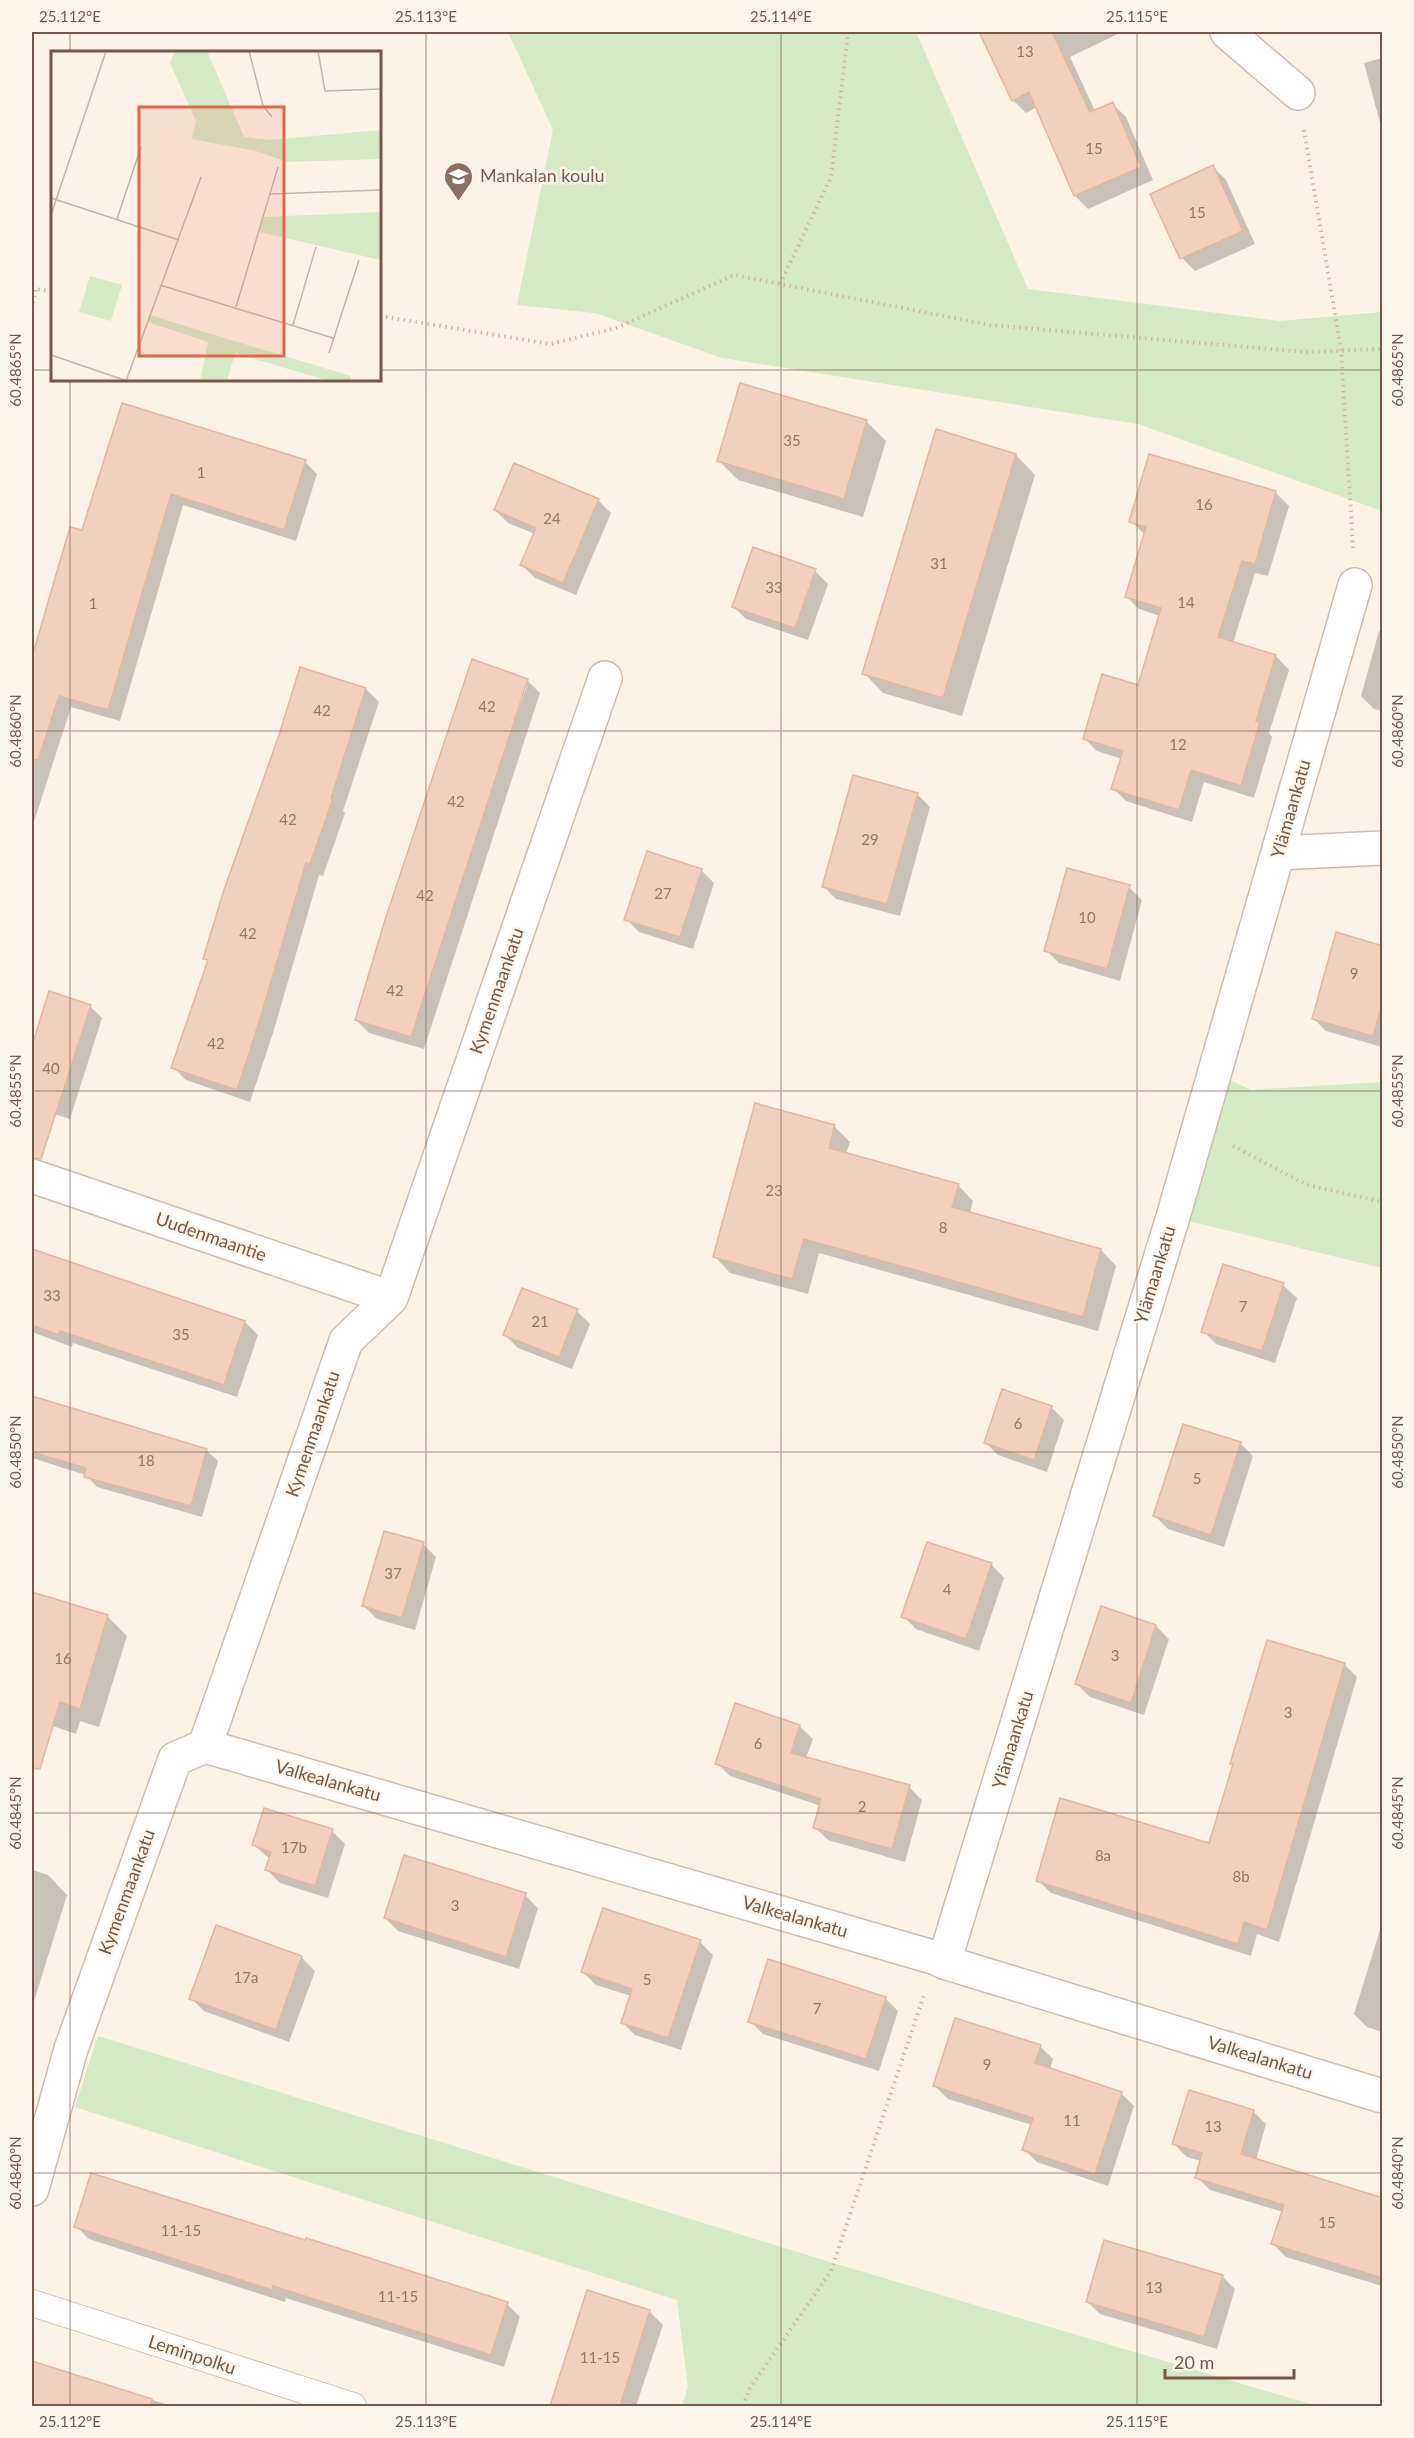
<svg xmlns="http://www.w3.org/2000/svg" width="1414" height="2438" viewBox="0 0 1414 2438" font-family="Lato,sans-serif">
	<rect width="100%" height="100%" fill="#fcf2e5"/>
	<!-- green -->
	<path fill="#d4e9c4" d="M 508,32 L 916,32 L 1028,289 L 1280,321 L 1382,312 L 1382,511 L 1138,424 L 722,358 L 595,313 L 517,305 L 553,130 Z
		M 1215,1073 L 1251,1090 L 1382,1082 L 1382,1268 L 1173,1217 Z
		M 98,2036 L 833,2263 L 1317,2406 L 945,2406 L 935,2403 L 934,2406 L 682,2406 L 688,2387 L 677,2300 L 75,2107 Z"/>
	<!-- shadow -->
	<path fill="#0003" fill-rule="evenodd" d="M 981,32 L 1122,32 L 1070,57 L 1095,111 L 1113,104 L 1126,117 L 1153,180 L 1088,209 L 1075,196 L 1037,107 L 1026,113 L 1013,100 Z
		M 1382,58 L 1382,130 L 1364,63 Z
		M 1213,167 L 1226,180 L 1255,244 L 1195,271 L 1182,258 L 1152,195 Z
		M 123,405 L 305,462 L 317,474 L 296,541 L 183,505 L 120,721 L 71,707 L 32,828 L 32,662 L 71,529 L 83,532 Z
		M 866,421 L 886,441 L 863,517 L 738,480 L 719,461 Z
		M 1016,455 L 1035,475 L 962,716 L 883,693 L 864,673 Z
		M 1150,456 L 1276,493 L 1289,506 L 1268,576 L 1255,573 L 1233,643 L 1276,656 L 1289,670 L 1269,733 L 1272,737 L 1254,798 L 1204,782 L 1192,822 L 1126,801 L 1113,788 L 1122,759 L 1097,751 L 1084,738 L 1139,687 L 1160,616 L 1139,609 L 1126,596 L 1144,534 L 1131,521 Z
		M 598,500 L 611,513 L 576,595 L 535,578 L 522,565 L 535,534 L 508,523 L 495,510 Z
		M 815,571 L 828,584 L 808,640 L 746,619 L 733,606 Z
		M 1379,631 L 1382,632 L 1382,711 L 1374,709 L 1361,696 Z
		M 473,661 L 527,680 L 540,693 L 424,1049 L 369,1033 L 356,1020 L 386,924 ZM 524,686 L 527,686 L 494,780 L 492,779 Z
		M 366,689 L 379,702 L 343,811 L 345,813 L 323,876 L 319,875 L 273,1033 L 250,1102 L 186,1080 L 173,1067 L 209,962 L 205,958 Z
		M 917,794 L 930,807 L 900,916 L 836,899 L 823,886 Z
		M 701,870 L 714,883 L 693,949 L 639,932 L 626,919 Z
		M 1129,887 L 1142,900 L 1120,981 L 1059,963 L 1046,950 Z
		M 1382,947 L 1382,1047 L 1326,1031 L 1313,1018 Z
		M 90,1006 L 102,1018 L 70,1119 L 32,1107 L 32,1039 L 35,1040 Z
		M 834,1126 L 850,1142 L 846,1154 L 958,1185 L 973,1201 L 970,1213 L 1101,1250 L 1116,1266 L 1098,1331 L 819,1253 L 808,1294 L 730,1273 L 715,1257 Z
		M 32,1251 L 245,1322 L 258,1335 L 237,1397 L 73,1343 L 72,1347 L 32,1332 Z
		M 1224,1266 L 1283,1285 L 1297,1298 L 1275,1363 L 1216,1344 L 1203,1331 Z
		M 577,1311 L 590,1324 L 572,1369 L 518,1348 L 505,1335 Z
		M 32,1396 L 206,1450 L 218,1461 L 202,1517 L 97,1487 L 86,1475 L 32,1458 Z
		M 1051,1407 L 1064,1420 L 1047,1472 L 998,1455 L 985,1442 Z
		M 1240,1443 L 1253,1456 L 1224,1547 L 1168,1529 L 1155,1516 Z
		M 423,1544 L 436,1557 L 415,1630 L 377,1619 L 364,1606 Z
		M 991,1564 L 1004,1578 L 979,1651 L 916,1629 L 903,1616 Z
		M 32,1594 L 107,1616 L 127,1636 L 99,1727 L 80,1721 L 76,1734 L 32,1719 Z
		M 1102,1608 L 1156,1626 L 1169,1639 L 1144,1715 L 1090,1697 L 1077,1684 Z
		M 1344,1664 L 1357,1677 L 1279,1942 L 1257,1934 L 1251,1956 L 1051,1893 L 1038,1880 L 1210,1845 L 1234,1766 L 1232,1763 Z
		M 799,1726 L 813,1739 L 806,1758 L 909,1787 L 922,1800 L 905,1862 L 828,1840 L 815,1827 L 821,1806 L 730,1776 L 717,1763 Z
		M 332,1831 L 345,1844 L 328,1898 L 280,1883 L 267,1870 L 270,1859 L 254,1845 Z
		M 405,1856 L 525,1895 L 538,1908 L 519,1969 L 398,1931 L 385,1918 Z
		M 32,1870 L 48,1875 L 67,1895 L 32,2008 Z
		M 217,1927 L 302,1958 L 315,1971 L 289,2042 L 204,2011 L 191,1998 Z
		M 1380,1930 L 1382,1931 L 1382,2032 L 1367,2027 L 1354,2014 Z
		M 700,1942 L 713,1955 L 681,2050 L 635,2035 L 622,2022 L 631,1996 L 596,1985 L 583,1972 Z
		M 885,1998 L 898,2011 L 879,2071 L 763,2034 L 750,2021 Z
		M 1040,2046 L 1053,2059 L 1050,2069 L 1121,2093 L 1134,2106 L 1108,2186 L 1037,2162 L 1024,2149 L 1032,2125 L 948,2099 L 935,2086 Z
		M 1253,2111 L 1266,2124 L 1256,2160 L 1382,2198 L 1382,2286 L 1286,2257 L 1273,2244 L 1283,2212 L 1210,2190 L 1197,2177 L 1201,2161 L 1187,2157 L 1174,2144 Z
		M 76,2226 L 507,2304 L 520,2317 L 504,2367 L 286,2298 L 285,2302 L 89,2239 Z
		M 1222,2276 L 1235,2289 L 1217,2349 L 1100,2314 L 1087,2301 Z
		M 588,2292 L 650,2312 L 663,2325 L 636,2406 L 551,2406 Z
		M 33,2363 L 172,2406 L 32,2406 Z"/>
	<!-- building -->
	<path fill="#f1d0bd" stroke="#e3b69e" stroke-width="1.5" d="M 979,32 L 1052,32 L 1090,112 L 1113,102 L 1141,167 L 1074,196 L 1029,92 L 1012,101 Z
		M 1213,165 L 1243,231 L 1180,259 L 1150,194 Z
		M 740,383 L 867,420 L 844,499 L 717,461 Z
		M 122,403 L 306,460 L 284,530 L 171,494 L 108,710 L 59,696 L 38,760 L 32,759 L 32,657 L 70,527 L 82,530 Z
		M 936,429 L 1016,454 L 943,698 L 862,674 Z
		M 1149,454 L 1276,491 L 1255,564 L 1242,561 L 1218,637 L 1276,655 L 1256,721 L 1260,722 L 1241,786 L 1191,770 L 1179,810 L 1111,789 L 1123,751 L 1083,739 L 1102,674 L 1138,685 L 1161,608 L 1125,597 L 1146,527 L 1129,522 Z
		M 514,463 L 599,499 L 563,583 L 520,565 L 536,528 L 494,510 Z
		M 753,547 L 816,569 L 795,628 L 732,607 Z
		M 472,659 L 528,679 L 411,1037 L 355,1020 L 384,923 Z
		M 300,667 L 366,688 L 331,798 L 333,799 L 310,864 L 306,863 L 260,1019 L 237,1090 L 171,1068 L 208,960 L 203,959 L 224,890 L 279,735 Z
		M 853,775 L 918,793 L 887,904 L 822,887 Z
		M 647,851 L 702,869 L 680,937 L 624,920 Z
		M 1067,868 L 1130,885 L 1107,969 L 1044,951 Z
		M 1336,932 L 1383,946 L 1383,1001 L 1373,1036 L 1312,1019 Z
		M 49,991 L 91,1005 L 41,1159 L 32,1158 L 32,1046 Z
		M 755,1103 L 835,1125 L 829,1148 L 959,1184 L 952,1207 L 1101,1249 L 1083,1317 L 804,1239 L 792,1279 L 713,1257 Z
		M 32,1249 L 245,1321 L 224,1385 L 60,1331 L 59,1335 L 32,1325 Z
		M 1223,1264 L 1284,1283 L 1262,1351 L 1201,1332 Z
		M 522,1288 L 578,1309 L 559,1357 L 503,1335 Z
		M 1002,1389 L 1052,1406 L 1034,1460 L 984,1443 Z
		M 32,1396 L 207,1449 L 191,1506 L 84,1477 L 86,1468 L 32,1452 Z
		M 1183,1424 L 1241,1442 L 1211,1535 L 1153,1516 Z
		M 384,1531 L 424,1542 L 402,1618 L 362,1606 Z
		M 927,1542 L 992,1563 L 966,1639 L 901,1617 Z
		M 32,1592 L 108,1615 L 80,1709 L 60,1702 L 40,1769 L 32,1768 Z
		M 1101,1606 L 1156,1625 L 1131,1703 L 1075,1684 Z
		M 1267,1640 L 1345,1663 L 1267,1930 L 1244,1922 L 1238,1944 L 1036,1881 L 1060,1798 L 1209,1843 L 1233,1764 L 1230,1764 Z
		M 735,1703 L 800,1725 L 791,1753 L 910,1785 L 892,1849 L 813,1828 L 821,1799 L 715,1764 Z
		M 264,1808 L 333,1829 L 315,1886 L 265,1870 L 271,1852 L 252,1845 Z
		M 404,1855 L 526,1893 L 506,1957 L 384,1918 Z
		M 603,1908 L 701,1940 L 668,2038 L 621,2023 L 632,1989 L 581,1972 Z
		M 216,1925 L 302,1956 L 276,2030 L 189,1999 Z
		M 768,1959 L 886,1997 L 866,2059 L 748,2022 Z
		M 955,2018 L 1041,2045 L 1035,2063 L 1122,2092 L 1095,2174 L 1022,2150 L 1033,2118 L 933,2086 Z
		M 1189,2090 L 1254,2110 L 1241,2154 L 1383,2198 L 1383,2278 L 1271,2244 L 1284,2205 L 1195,2178 L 1202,2153 L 1172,2144 Z
		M 91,2173 L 305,2240 L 306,2238 L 508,2302 L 491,2355 L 273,2286 L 272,2290 L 74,2227 Z
		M 1104,2240 L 1223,2275 L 1204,2337 L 1086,2302 Z
		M 587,2290 L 650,2310 L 620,2406 L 550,2406 Z
		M 32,2361 L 152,2399 L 151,2406 L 32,2406 Z"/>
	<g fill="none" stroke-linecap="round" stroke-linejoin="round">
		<defs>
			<path id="service" d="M 32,2303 L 353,2406"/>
			<path id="minor" d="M 1227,32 L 1298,93
				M 1278,853 L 1382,848
				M 32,1176 L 391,1298
				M 205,1746 L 936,1958 L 944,1962 L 1382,2096
				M 944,1962 L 1173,1217 L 1355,585
				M 32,2189 L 71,2049 L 175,1759 L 205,1746 L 346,1341 L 391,1298 L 605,678"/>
		</defs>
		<!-- service casing -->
		<use href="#service" stroke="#cfbcaf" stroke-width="28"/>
		<!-- minor casing -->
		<use href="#minor" stroke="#cfbcaf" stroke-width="36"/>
		<!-- path -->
		<path stroke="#d5b4a0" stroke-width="4" stroke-dasharray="1.5 4.5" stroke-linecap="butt" d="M 1304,130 L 1341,350 L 1353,548
			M 780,284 L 831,177 L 848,32
			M 32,289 L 52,291
			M 32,309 L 35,290
			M 380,316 L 550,344 L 616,328 L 734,275 L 990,325 L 1306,352 L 1382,349
			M 1233,1146 L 1307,1185 L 1382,1202
			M 743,2406 L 750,2388 L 831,2271 L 924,1995"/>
		<!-- service -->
		<use href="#service" stroke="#fff" stroke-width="26"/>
		<!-- minor -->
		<use href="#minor" stroke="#fff" stroke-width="33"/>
	</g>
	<!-- ticks -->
	<path fill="none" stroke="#74584b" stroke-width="1.5" stroke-opacity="0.45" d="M 70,32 L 70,52M 426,32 L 426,2406M 781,32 L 781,2406M 1137,32 L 1137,2406M 32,370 L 52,370M 380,370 L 1382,370M 70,380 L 70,2406M 32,731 L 1382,731M 32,1091 L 1382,1091M 32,1452 L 1382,1452M 32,1813 L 1382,1813M 32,2173 L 1382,2173"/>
	<!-- icons -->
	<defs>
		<symbol id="school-pin" viewBox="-11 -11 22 30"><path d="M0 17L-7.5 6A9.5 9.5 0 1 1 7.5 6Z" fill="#8d6e63" stroke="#fff6eb"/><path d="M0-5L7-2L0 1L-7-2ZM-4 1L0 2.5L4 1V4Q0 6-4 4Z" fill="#fff"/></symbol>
	</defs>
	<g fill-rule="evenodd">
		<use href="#school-pin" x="442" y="160" width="33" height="45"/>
	</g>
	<g text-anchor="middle" stroke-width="5" stroke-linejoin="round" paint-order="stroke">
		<!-- number labels -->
		<g font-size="15" fill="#937668">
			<text x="1025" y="57">13</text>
			<text x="1094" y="154">15</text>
			<text x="1197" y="218">15</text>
			<text x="792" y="446">35</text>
			<text x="201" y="478">1</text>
			<text x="1204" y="510">16</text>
			<text x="552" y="524">24</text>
			<text x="939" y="569">31</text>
			<text x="774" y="593">33</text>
			<text x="1186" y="608">14</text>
			<text x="93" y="609">1</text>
			<text x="487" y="712">42</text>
			<text x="322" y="716">42</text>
			<text x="1178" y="750">12</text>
			<text x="456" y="807">42</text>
			<text x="288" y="825">42</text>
			<text x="870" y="845">29</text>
			<text x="663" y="899">27</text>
			<text x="425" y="901">42</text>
			<text x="1087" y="923">10</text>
			<text x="248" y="939">42</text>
			<text x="1354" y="979">9</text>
			<text x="395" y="996">42</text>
			<text x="216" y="1049">42</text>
			<text x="51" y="1074">40</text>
			<text x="774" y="1196">23</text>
			<text x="943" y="1233">8</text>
			<text x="52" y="1301">33</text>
			<text x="1243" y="1312">7</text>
			<text x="540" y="1327">21</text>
			<text x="181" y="1340">35</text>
			<text x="1018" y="1429">6</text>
			<text x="146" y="1466">18</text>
			<text x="1197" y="1484">5</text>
			<text x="393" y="1579">37</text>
			<text x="947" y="1595">4</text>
			<text x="1115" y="1661">3</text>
			<text x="63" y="1664">16</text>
			<text x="1288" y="1718">3</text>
			<text x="758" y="1749">6</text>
			<text x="862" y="1812">2</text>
			<text x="294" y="1853">17b</text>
			<text x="1103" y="1861">8a</text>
			<text x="1241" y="1882">8b</text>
			<text x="455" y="1911">3</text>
			<text x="246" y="1983">17a</text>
			<text x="647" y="1985">5</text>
			<text x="817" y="2014">7</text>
			<text x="987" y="2070">9</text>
			<text x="1072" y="2126">11</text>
			<text x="1213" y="2132">13</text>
			<text x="1327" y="2228">15</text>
			<text x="181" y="2236">11-15</text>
			<text x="1154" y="2293">13</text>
			<text x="398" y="2302">11-15</text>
			<text x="600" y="2363">11-15</text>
		</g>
		<!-- education labels -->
		<g font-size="18" fill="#785e54" stroke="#fff6eb" text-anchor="start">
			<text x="480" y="182">Mankalan koulu</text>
		</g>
		<!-- street labels -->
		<g font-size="18" fill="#74584b" stroke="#fff6eb">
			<text transform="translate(1291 809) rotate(-74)" y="6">Ylämaankatu</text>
			<text transform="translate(497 991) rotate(-71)" y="6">Kymenmaankatu</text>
			<text transform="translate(211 1237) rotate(19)" y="6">Uudenmaantie</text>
			<text transform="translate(1155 1275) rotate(-73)" y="6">Ylämaankatu</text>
			<text transform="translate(313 1434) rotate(-71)" y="6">Kymenmaankatu</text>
			<text transform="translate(1013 1740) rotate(-73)" y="6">Ylämaankatu</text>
			<text transform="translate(328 1781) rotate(16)" y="6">Valkealankatu</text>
			<text transform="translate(127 1892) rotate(-70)" y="6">Kymenmaankatu</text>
			<text transform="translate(795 1917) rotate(16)" y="6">Valkealankatu</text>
			<text transform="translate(1260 2058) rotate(17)" y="6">Valkealankatu</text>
			<text transform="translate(192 2355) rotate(18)" y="6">Leminpolku</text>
		</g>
	</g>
	<!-- overview -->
	<g transform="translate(51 51)">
		<rect width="330" height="330" fill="#fcf2e5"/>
		<path d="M 124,0 L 156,0 L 193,86 L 219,89 L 330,79 L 330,108 L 236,111 L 205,100 L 141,88 L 145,70 L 119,12 ZM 330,161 L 330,209 L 208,181 L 212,166 ZM 39,225 L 71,234 L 60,270 L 28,261 ZM 99,264 L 173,287 L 300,325 L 299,330 L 278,330 L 184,302 L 176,330 L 149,330 L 157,291 L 96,271 Z" fill="#d4e9c4"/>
		<path fill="none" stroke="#c6b4a7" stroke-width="1.5" d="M 198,0 L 212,55 L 221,66M 267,0 L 274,40 L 330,38M 219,143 L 330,139M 0,147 L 128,189M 0,164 L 55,0M 66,168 L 90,96M 109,234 L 282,287M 185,256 L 227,116M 242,274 L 265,196M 278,302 L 308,209M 0,304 L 76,330M 75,330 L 150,126"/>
		<path fill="#dd694d" fill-opacity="0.15" stroke="#dd694d" stroke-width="3" d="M 88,56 L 233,56 L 233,305 L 88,305 Z"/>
		<rect width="330" height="330" fill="none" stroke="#74584b" stroke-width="3"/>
	</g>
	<!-- border -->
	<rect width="1414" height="2438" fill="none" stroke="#fff6eb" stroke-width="66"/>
	<!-- scale -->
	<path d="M1165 2369v9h129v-9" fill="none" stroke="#74584b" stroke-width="3"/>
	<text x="1174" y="2369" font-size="18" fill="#74584b" stroke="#fff6eb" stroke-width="4.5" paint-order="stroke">20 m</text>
	<rect x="33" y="33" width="1348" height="2372" fill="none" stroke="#74584b" stroke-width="2"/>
	<g font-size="15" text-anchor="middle" fill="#74584b">
		<text x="70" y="22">25.112°E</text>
		<text x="426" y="22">25.113°E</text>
		<text x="781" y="22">25.114°E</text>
		<text x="1137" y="22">25.115°E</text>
		<text transform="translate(16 370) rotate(-90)" y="5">60.4865°N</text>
		<text transform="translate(1398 370) rotate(-90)" y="5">60.4865°N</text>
		<text transform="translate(16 731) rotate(-90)" y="5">60.4860°N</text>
		<text transform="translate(1398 731) rotate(-90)" y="5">60.4860°N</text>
		<text transform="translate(16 1091) rotate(-90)" y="5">60.4855°N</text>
		<text transform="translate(1398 1091) rotate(-90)" y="5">60.4855°N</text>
		<text transform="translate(16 1452) rotate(-90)" y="5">60.4850°N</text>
		<text transform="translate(1398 1452) rotate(-90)" y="5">60.4850°N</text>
		<text transform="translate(16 1813) rotate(-90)" y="5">60.4845°N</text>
		<text transform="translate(1398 1813) rotate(-90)" y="5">60.4845°N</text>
		<text transform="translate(16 2173) rotate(-90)" y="5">60.4840°N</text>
		<text transform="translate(1398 2173) rotate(-90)" y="5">60.4840°N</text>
		<text x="70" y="2427">25.112°E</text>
		<text x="426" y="2427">25.113°E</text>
		<text x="781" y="2427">25.114°E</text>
		<text x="1137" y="2427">25.115°E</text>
	</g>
</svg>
